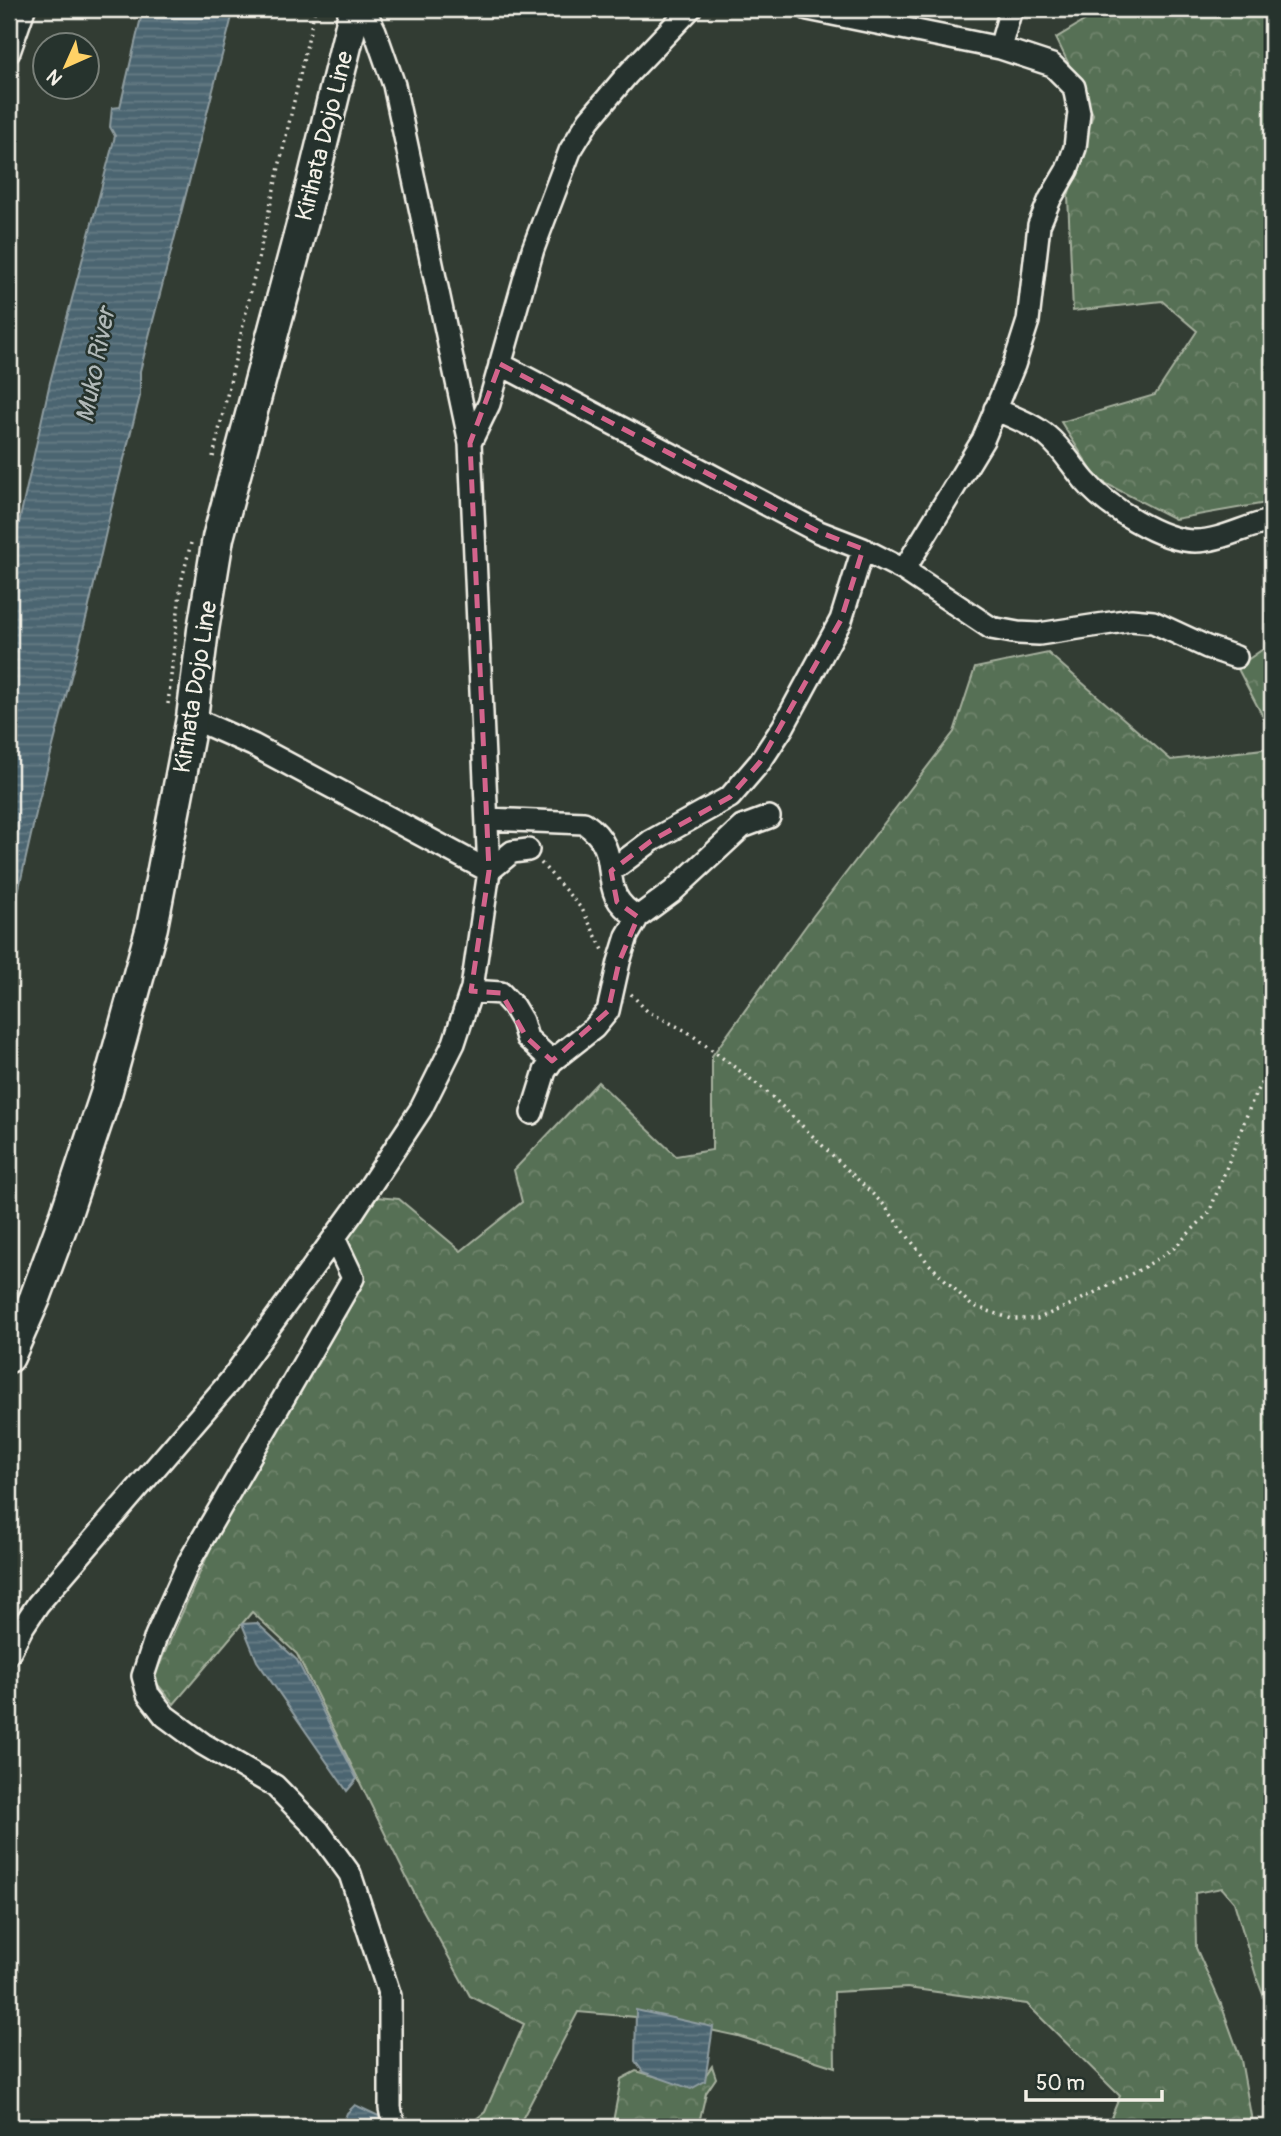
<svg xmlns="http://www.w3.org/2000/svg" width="1281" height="2136" viewBox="0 0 1281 2136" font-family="Pangolin,sans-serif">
	<defs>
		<pattern id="forest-crowns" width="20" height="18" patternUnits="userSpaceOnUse" patternTransform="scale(1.75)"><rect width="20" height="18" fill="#577055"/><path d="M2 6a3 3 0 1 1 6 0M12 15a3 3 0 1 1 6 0" fill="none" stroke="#70856d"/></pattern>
		<pattern id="water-rules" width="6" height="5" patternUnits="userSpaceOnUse" patternTransform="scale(1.75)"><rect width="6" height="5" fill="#4c6571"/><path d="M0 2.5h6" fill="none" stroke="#667c85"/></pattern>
	</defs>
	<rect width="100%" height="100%" fill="#323c33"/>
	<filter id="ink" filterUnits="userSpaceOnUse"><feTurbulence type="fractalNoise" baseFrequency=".0143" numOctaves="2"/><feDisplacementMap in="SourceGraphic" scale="14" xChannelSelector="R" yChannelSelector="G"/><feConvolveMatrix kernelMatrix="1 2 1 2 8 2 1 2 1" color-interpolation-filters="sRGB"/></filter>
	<g filter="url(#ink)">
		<!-- forest -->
		<path fill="url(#forest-crowns)" stroke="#a6b09e" stroke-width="2" d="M 1104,9 L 1272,9 L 1272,502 L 1175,519 L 1097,479 L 1061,422 L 1155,395 L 1197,331 L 1162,301 L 1073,311 L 1068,196 L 1093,114 L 1056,38 Z
			M 1272,643 L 1272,734 L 1237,667 Z
			M 1048,653 L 1171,760 L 1272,748 L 1272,2018 L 1257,1979 L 1234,1902 L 1222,1888 L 1195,1893 L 1196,1948 L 1221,2004 L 1241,2060 L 1253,2127 L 1107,2127 L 1120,2096 L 1027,2004 L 907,1988 L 834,1992 L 835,2067 L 738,2036 L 659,2019 L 578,2012 L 518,2127 L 466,2127 L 485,2112 L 524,2024 L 470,1996 L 417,1899 L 297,1654 L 252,1612 L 174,1704 L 153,1679 L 219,1529 L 360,1281 L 347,1238 L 376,1197 L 399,1199 L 461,1251 L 522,1202 L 514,1170 L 598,1082 L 676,1156 L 712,1150 L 712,1056 L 813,916 L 954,732 L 975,668 Z
			M 712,2066 L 716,2078 L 706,2093 L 698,2127 L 612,2127 L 621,2079 L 636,2071 L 690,2086 L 703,2079 Z"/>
		<!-- water -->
		<path fill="url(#water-rules)" stroke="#8f9da1" stroke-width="2" d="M 143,9 L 234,9 L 140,371 L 140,396 L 111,510 L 87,615 L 39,800 L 9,932 L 9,568 L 50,382 L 115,136 L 110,127 L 112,108 L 120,107 Z
			M 257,1623 L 297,1660 L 357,1779 L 347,1791 L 257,1661 L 242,1624 Z
			M 636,2010 L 713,2027 L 705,2081 L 691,2089 L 643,2072 L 635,2061 Z
			M 355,2105 L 381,2117 L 384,2127 L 342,2127 L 347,2113 Z"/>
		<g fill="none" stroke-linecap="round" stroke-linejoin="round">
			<defs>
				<path id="minor" d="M 808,9 L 1000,48 L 1052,65 L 1074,87 L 1079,112 L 1075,148 L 1067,170 L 1050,199 L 1039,225 L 1028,321 L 1014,365 L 983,440 L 904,570
					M 1000,48 L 1011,9
					M 9,52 L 24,9
					M 500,364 L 819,532 L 863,549 L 904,570 L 991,628 L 1018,633 L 1039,634 L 1131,620 L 1153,622 L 1207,647 L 1236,657
					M 995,409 C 1012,417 1033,424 1047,436 C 1063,449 1072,466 1085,481 C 1107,507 1161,541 1195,541 C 1222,541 1246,525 1272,521
					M 470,443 L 489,404 L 533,249 L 570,151 L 589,120 L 627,75 L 690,9
					M 192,718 L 253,745 L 489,871 L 512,852 L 528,850
					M 487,819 L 584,823 C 630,854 590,891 638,917 L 672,892 L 742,827 L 769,817
					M 611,871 L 651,841 L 730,797 L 760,762 L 783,727 L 841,620 L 863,549
					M 471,991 L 501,993 L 513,1006 L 522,1021 L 527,1038 L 552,1061
					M 532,1113 L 545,1071 L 552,1061 L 594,1028 L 608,1011 L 619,962 L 627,936 L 638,917
					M 334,1238 L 353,1278 L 189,1562 L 156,1636 L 143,1676 L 148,1694 L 165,1716 L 203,1744 L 275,1786 L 318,1830 L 350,1874 L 390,1996 L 390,2108 L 394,2127
					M 9,1653 L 22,1628 L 38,1604 L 230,1381 L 353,1212 L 421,1109 L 454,1043 L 472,988 L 489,871 L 470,443 L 394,85 L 375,31 L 364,9"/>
				<path id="secondary" d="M 9,1357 L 35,1298 L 66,1214 L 106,1094 L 152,927 L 192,718 L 203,630 L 218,538 L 303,221 L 355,9"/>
			</defs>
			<!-- minor casing -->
			<use href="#minor" stroke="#f4f1e8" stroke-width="26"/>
			<!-- secondary casing -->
			<use href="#secondary" stroke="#f4f1e8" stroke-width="35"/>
			<!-- path -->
			<path stroke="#f4f1e8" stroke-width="3.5" stroke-dasharray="2 5" stroke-linecap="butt" d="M 213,457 L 315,9
				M 168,704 L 181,583 L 191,543
				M 541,863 L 582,909 L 603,950
				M 631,994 L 647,1011 L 688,1032 L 765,1090 L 883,1204 L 928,1263 L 971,1305 L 1012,1319 L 1037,1319 L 1074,1303 L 1143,1268 L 1174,1248 L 1209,1213 L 1255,1094 L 1272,1065"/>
			<!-- minor -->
			<use href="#minor" stroke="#26332d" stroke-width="21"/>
			<!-- secondary -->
			<use href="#secondary" stroke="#26332d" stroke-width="30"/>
		</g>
	</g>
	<!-- marked area -->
	<path fill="none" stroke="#d4648c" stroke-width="5" stroke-dasharray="14 9" stroke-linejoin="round" d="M 500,364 L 819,532 L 863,549 L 841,620 L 760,762 L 730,797 L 651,841 L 611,871 L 617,902 L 638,917 L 619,962 L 608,1011 L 552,1061 L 527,1038 L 501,993 L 471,991 L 489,871 L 470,443 Z"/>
	<g text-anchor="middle" stroke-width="5" stroke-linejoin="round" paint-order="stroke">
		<!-- street labels -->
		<g font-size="24" fill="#f4f1e8" stroke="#26332d">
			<text transform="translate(324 136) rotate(-76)" y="8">Kirihata Dojo Line</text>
			<text transform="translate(195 687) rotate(-81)" y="8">Kirihata Dojo Line</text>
		</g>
		<!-- water labels -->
		<g font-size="26" font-style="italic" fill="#b1b9b8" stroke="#26332d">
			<text transform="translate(95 365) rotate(-79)" y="9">Muko River</text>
		</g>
	</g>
	<!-- margin -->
	<rect width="1281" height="2136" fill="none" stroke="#26332d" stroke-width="35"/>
	<rect x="18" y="18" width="1246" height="2101" fill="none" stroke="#f4f1e8" stroke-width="2.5" filter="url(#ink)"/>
	<!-- north arrow -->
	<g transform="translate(66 66) rotate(225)"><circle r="33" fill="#26332d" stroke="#787f78" stroke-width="2"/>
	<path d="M0-5L12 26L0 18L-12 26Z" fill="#ffd166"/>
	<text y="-10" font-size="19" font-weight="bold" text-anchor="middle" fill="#f4f1e8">N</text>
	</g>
	<!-- scale -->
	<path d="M1026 2090v10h136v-10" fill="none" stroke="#f4f1e8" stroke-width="3.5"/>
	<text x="1036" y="2090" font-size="21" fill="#f4f1e8" stroke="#26332d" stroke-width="5" paint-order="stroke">50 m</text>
</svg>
